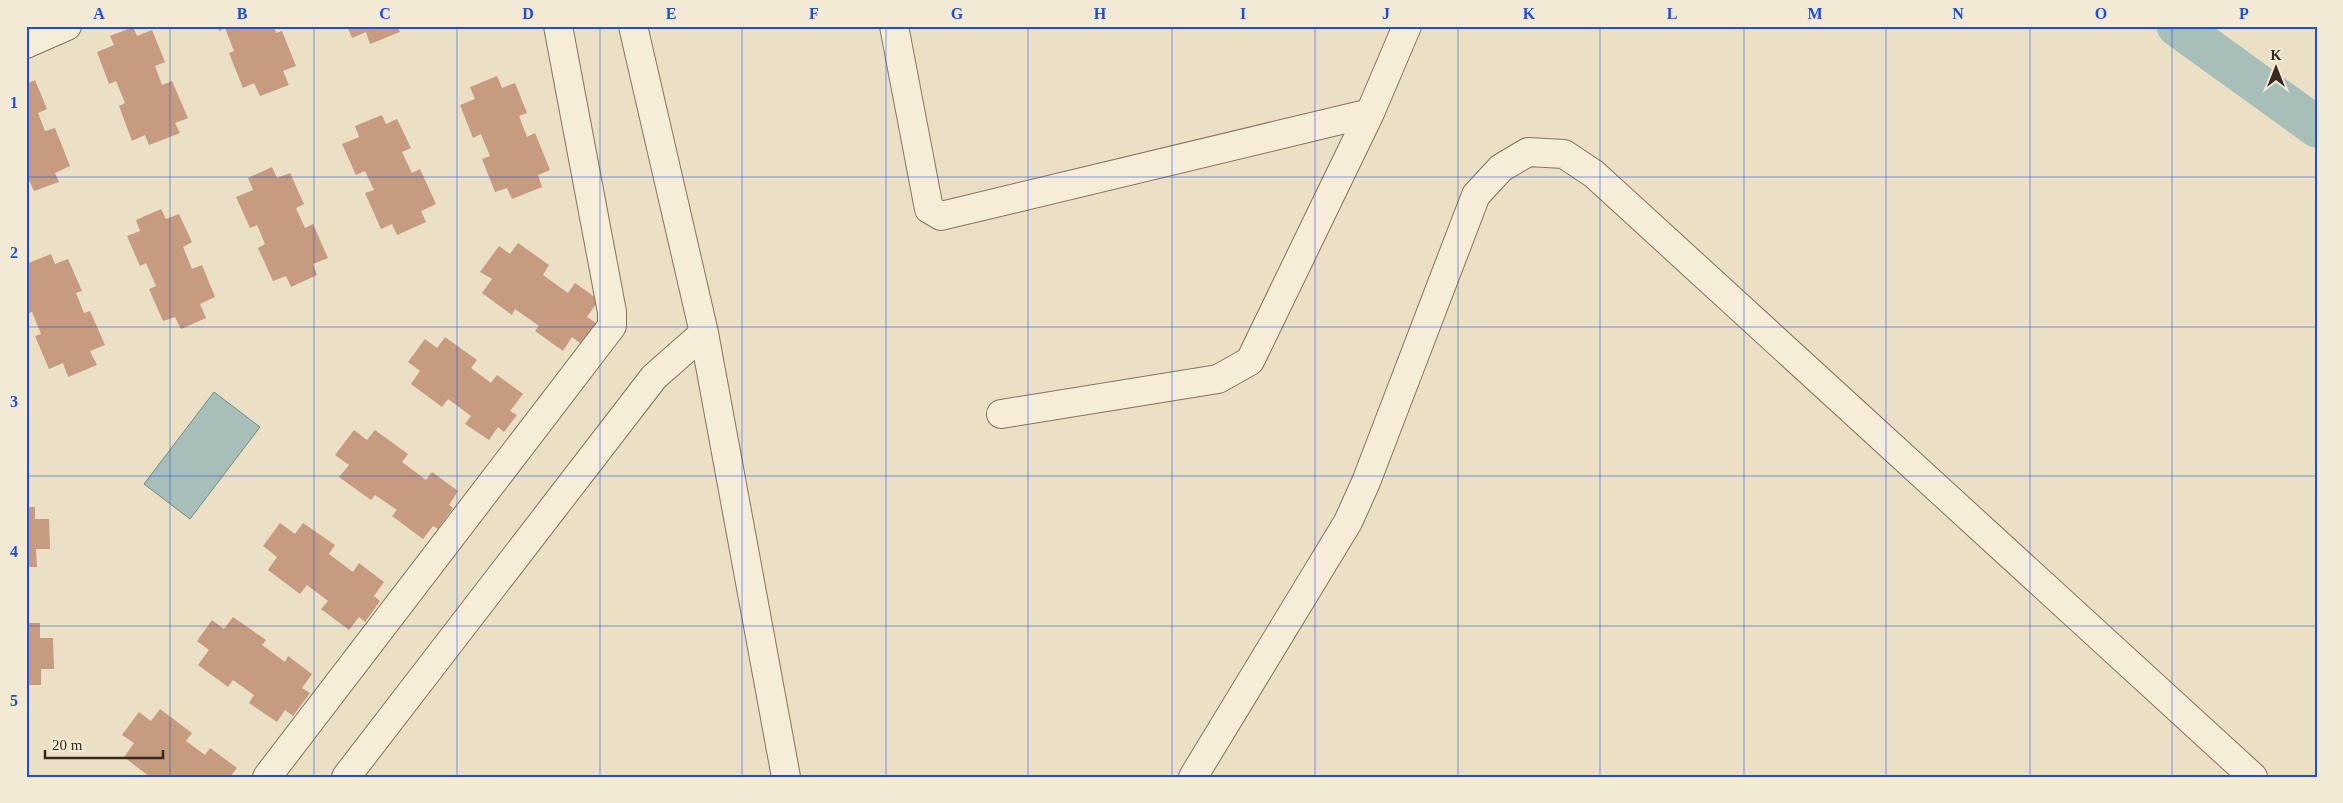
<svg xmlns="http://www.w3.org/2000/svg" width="2343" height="803" viewBox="0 0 2343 803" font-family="Georgia,serif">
	<rect width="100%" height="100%" fill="#ebdfc6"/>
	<!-- water -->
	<path fill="#a7bfb8" stroke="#6f8d85" d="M 214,392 L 260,427 L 190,519 L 144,484 Z"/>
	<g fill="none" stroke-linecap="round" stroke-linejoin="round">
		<!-- canal -->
		<path stroke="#a7bfb8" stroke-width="41" d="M 2177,26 L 2317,127"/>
	</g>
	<!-- building -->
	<path fill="#c69b7f" d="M 217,26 L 274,26 L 276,33 L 282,31 L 296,66 L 283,71 L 289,85 L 260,96 L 254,83 L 243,88 L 229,53 L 234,51 L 225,28 L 219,31 Z
		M 347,26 L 397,26 L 400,32 L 370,44 L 366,32 L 352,38 Z
		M 133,27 L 137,36 L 152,30 L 165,62 L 155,66 L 162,85 L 172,81 L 188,118 L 175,123 L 180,133 L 149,145 L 145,135 L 132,141 L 119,106 L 125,103 L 116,81 L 109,84 L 97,52 L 114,45 L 110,36 Z
		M 497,76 L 502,88 L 515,83 L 527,113 L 519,116 L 527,137 L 535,133 L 550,170 L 538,175 L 542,187 L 512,199 L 507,188 L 495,192 L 482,159 L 490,156 L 481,134 L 473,138 L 460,105 L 475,99 L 470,87 Z
		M 35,80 L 47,109 L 38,113 L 45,131 L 55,128 L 70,166 L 55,173 L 59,182 L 34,191 L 30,182 L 26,184 L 26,84 Z
		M 382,115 L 386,124 L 397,119 L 411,148 L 402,152 L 412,173 L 420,169 L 436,204 L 421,211 L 426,222 L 397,235 L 392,224 L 381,229 L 365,193 L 374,190 L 365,171 L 356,175 L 342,144 L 359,137 L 355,126 Z
		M 272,167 L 277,178 L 290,173 L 304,204 L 296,208 L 305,228 L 313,224 L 328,258 L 313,264 L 317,275 L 291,287 L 286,276 L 273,281 L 258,248 L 265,244 L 257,225 L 250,228 L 236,197 L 253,190 L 248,178 Z
		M 161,209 L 166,219 L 179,214 L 192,242 L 183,247 L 192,269 L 202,265 L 215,297 L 200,304 L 206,318 L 181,329 L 175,317 L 163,321 L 149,289 L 156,286 L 146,263 L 140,266 L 127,236 L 140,231 L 136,220 Z
		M 518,243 L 549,265 L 543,275 L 568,293 L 575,283 L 599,300 L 587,317 L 596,323 L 581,344 L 572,337 L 563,351 L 535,331 L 539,326 L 515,309 L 512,315 L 482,293 L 492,279 L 480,272 L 499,246 L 510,254 Z
		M 51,254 L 55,264 L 68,259 L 82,291 L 76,293 L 84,313 L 90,311 L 105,345 L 90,351 L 97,365 L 68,377 L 63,363 L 49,369 L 35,336 L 41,334 L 32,312 L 26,314 L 26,264 Z
		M 445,337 L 477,360 L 471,368 L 491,383 L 497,375 L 523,394 L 510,411 L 517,415 L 504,432 L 498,427 L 489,440 L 465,424 L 471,416 L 448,399 L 442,407 L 411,384 L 420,371 L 408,362 L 425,339 L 437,348 Z
		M 354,430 L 367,440 L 375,430 L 408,454 L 402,462 L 426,480 L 432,472 L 458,491 L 449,505 L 453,508 L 438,529 L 433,526 L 423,539 L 392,516 L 397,510 L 375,495 L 371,500 L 339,477 L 349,465 L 335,455 Z
		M 26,507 L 35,507 L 35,519 L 49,519 L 50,549 L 36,549 L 37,567 L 26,567 Z
		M 280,523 L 295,534 L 303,523 L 335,545 L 329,554 L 353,572 L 359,563 L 384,582 L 374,596 L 380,601 L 365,622 L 359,617 L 349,630 L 321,609 L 328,601 L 307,585 L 300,594 L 268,570 L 277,557 L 263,546 Z
		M 233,617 L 266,640 L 262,645 L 285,662 L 288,656 L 312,674 L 302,688 L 310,693 L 293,716 L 285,710 L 277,722 L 249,703 L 254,695 L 233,680 L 228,687 L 198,665 L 209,650 L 197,641 L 212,620 L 224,629 Z
		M 26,623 L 40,623 L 40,638 L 53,638 L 54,669 L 41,669 L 41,685 L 26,685 Z
		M 160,709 L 192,733 L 186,741 L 205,755 L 210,748 L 237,768 L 230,777 L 150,777 L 124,757 L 134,743 L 122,735 L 139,712 L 151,721 Z"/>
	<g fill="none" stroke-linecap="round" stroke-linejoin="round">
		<defs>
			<path id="minor" d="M 633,26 L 704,333 L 786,777
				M 894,26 L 929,209 L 941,216 L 1370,113
				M 26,44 L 67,26
				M 1001,414 L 1218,379 L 1250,361 L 1370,113 L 1407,26
				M 267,777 L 612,326 L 612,312 L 558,26
				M 346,777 L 654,377 L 704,333
				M 1193,777 L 1348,522 L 1366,482 L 1476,195 L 1501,168 L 1528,152 L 1564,154 L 1594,174 L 2253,777"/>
		</defs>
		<!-- minor casing -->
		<use href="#minor" stroke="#85725d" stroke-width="30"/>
		<!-- minor -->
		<use href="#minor" stroke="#f6edd9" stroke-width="28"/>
	</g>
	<!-- grid -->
	<path fill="none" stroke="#1d4ed8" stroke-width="1" stroke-opacity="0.55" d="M 170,26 L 170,777M 314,26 L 314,777M 457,26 L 457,777M 600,26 L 600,777M 742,26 L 742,777M 886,26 L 886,777M 1028,26 L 1028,777M 1172,26 L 1172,777M 1315,26 L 1315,777M 1458,26 L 1458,777M 1600,26 L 1600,777M 1744,26 L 1744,777M 1886,26 L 1886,777M 2030,26 L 2030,777M 2172,26 L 2172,777M 26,177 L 2317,177M 26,327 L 2317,327M 26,476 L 2317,476M 26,626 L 2317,626"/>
	<!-- border -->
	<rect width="2343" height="803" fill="none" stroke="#f3ead5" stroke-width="55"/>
	<!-- north arrow -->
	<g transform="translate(2276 68)" stroke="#f3ead5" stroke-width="4" paint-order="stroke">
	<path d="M0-4L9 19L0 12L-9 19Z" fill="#362a20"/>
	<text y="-8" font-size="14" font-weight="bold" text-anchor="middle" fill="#362a20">K</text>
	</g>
	<!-- scale -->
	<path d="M45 750v8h118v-8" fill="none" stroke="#362a20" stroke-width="2.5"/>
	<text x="52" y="750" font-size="15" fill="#362a20" stroke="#f3ead5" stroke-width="4" paint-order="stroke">20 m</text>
	<rect x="28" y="28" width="2288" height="748" fill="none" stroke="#1d4ed8" stroke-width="2"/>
	<g font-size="16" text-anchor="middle" font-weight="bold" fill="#1d4ed8">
		<text x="99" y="19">A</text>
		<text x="242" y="19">B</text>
		<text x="385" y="19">C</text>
		<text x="528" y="19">D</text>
		<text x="671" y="19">E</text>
		<text x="814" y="19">F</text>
		<text x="957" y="19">G</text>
		<text x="1100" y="19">H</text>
		<text x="1243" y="19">I</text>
		<text x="1386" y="19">J</text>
		<text x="1529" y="19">K</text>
		<text x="1672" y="19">L</text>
		<text x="1815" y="19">M</text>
		<text x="1958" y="19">N</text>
		<text x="2101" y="19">O</text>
		<text x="2244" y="19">P</text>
		<text x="14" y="108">1</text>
		<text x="14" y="258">2</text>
		<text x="14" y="407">3</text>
		<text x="14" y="557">4</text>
		<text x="14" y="706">5</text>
	</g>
</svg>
